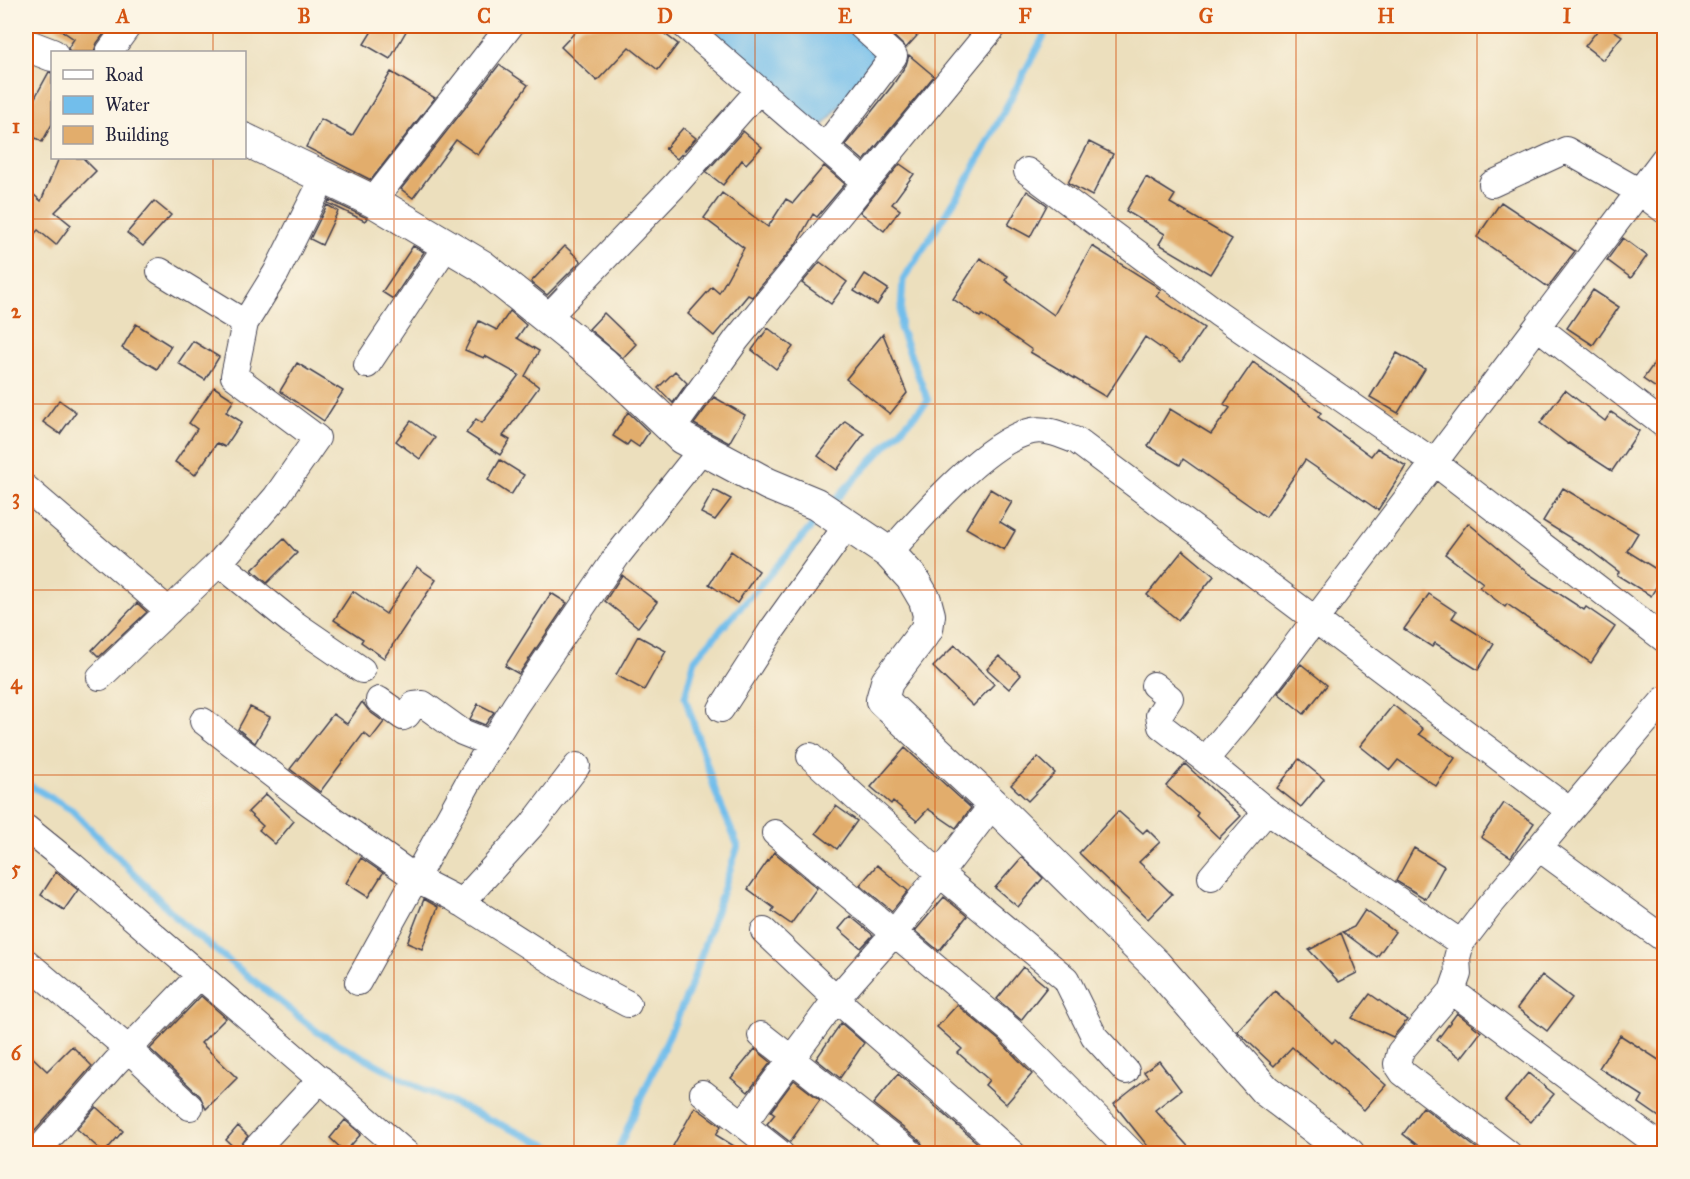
<svg xmlns="http://www.w3.org/2000/svg" width="1690" height="1179" viewBox="0 0 1690 1179" font-family="'IM FELL Great Primer',serif">
	<rect width="100%" height="100%" fill="#fcf5e5"/>
	<filter id="ink" filterUnits="userSpaceOnUse"><feTurbulence type="fractalNoise" baseFrequency=".0167" numOctaves="2"/><feDisplacementMap in="SourceGraphic" scale="12" xChannelSelector="R" yChannelSelector="G"/><feConvolveMatrix kernelMatrix="1 2 1 2 8 2 1 2 1" color-interpolation-filters="sRGB"/></filter>
	<filter id="wash" filterUnits="userSpaceOnUse"><feTurbulence type="fractalNoise" baseFrequency=".008" numOctaves="4" result="noise"/><feDisplacementMap in="SourceGraphic" scale="24" xChannelSelector="R" yChannelSelector="G"/><feGaussianBlur stdDeviation="1.35" result="paint"/><feColorMatrix in="noise" values="0 0 0 0 0 0 0 0 0 0 0 0 0 0 0 0 0 1.4 0 .05"/><feComposite in="paint" operator="in"/></filter>
	<g filter="url(#wash)">
		<rect width="100%" height="100%" fill="#ecdfbd"/>
		<!-- water -->
		<path fill="#72beeb" stroke="#4a7093" stroke-width="1.5" d="M 700,26 L 854,26 L 884,52 L 818,132 Z"/>
		<g fill="none" stroke-linecap="round" stroke-linejoin="round">
			<!-- stream -->
			<path stroke="#72beeb" stroke-width="7" d="M 831,504 L 928,401 L 900,328 L 903,280 L 967,181 L 1049,26
				M 26,783 L 72,810 L 183,924 L 319,1033 L 422,1089 L 566,1154
				M 616,1154 L 689,991 L 738,846 L 717,796 L 685,697 L 695,659 L 820,517"/>
		</g>
		<g id="blocks">
			<!-- building -->
			<path fill="#e2ad6c" d="M 55,26 L 110,26 L 97,43 L 94,52 L 70,52 L 68,48 L 74,39 Z
				M 375,26 L 409,26 L 390,59 L 364,44 Z
				M 581,26 L 654,26 L 678,44 L 658,70 L 629,47 L 597,81 L 561,47 Z
				M 883,26 L 926,26 L 906,48 Z
				M 1601,26 L 1607,26 L 1622,36 L 1603,60 L 1585,46 Z
				M 909,55 L 934,76 L 864,161 L 845,145 L 892,86 L 906,65 Z
				M 499,65 L 528,85 L 478,155 L 456,140 L 413,198 L 401,189 Z
				M 49,72 L 52,73 L 52,124 L 42,142 L 26,132 L 26,114 Z
				M 391,72 L 435,98 L 371,180 L 306,147 L 321,119 L 352,136 Z
				M 683,128 L 696,138 L 677,159 L 665,149 Z
				M 743,131 L 762,147 L 746,164 L 742,160 L 723,185 L 706,172 Z
				M 1089,142 L 1113,154 L 1092,196 L 1068,183 Z
				M 59,158 L 83,158 L 96,171 L 55,212 L 71,225 L 56,245 L 38,230 L 26,243 L 31,224 L 26,220 L 26,188 L 41,201 Z
				M 900,164 L 914,174 L 892,204 L 900,210 L 884,231 L 860,212 Z
				M 824,166 L 845,184 L 817,217 L 813,214 L 796,244 L 752,297 L 748,295 L 714,336 L 688,314 L 712,287 L 719,293 L 744,248 L 704,218 L 722,193 L 768,227 L 786,199 L 793,203 Z
				M 1146,177 L 1175,195 L 1170,203 L 1232,239 L 1210,274 L 1159,244 L 1165,234 L 1126,211 Z
				M 1027,191 L 1047,205 L 1030,237 L 1008,225 Z
				M 329,200 L 367,218 L 365,221 L 328,203 Z
				M 154,201 L 171,215 L 143,246 L 127,233 Z
				M 1501,202 L 1575,251 L 1548,287 L 1477,237 Z
				M 327,205 L 338,211 L 322,245 L 310,239 Z
				M 1623,238 L 1647,256 L 1631,278 L 1607,260 Z
				M 413,246 L 424,252 L 393,299 L 382,292 Z
				M 565,246 L 581,261 L 547,295 L 531,282 Z
				M 1092,246 L 1153,284 L 1161,290 L 1156,296 L 1204,328 L 1181,362 L 1145,337 L 1106,397 L 1030,352 L 1032,350 L 982,315 L 980,317 L 953,299 L 980,258 L 1008,276 L 1005,280 L 1054,315 Z
				M 820,262 L 847,282 L 831,304 L 802,283 Z
				M 865,274 L 888,289 L 877,305 L 854,291 Z
				M 1593,290 L 1619,307 L 1593,345 L 1567,328 Z
				M 510,311 L 526,325 L 517,338 L 539,351 L 525,376 L 539,387 L 503,436 L 510,440 L 500,455 L 466,433 L 476,419 L 482,423 L 519,375 L 485,356 L 484,358 L 465,350 L 479,321 L 497,330 Z
				M 604,313 L 636,344 L 623,358 L 589,329 Z
				M 136,324 L 171,346 L 157,369 L 122,348 Z
				M 768,328 L 793,347 L 776,369 L 752,350 Z
				M 883,334 L 907,393 L 890,414 L 846,379 Z
				M 193,341 L 219,357 L 205,380 L 178,363 Z
				M 1665,348 L 1665,394 L 1643,379 Z
				M 1397,353 L 1425,369 L 1398,413 L 1370,397 Z
				M 1253,362 L 1321,413 L 1318,417 L 1371,456 L 1377,448 L 1406,466 L 1378,510 L 1305,460 L 1266,517 L 1183,459 L 1180,465 L 1148,446 L 1170,409 L 1211,434 L 1230,408 L 1224,404 Z
				M 297,363 L 343,391 L 324,421 L 280,391 Z
				M 675,371 L 687,383 L 673,403 L 658,388 Z
				M 214,387 L 234,400 L 226,412 L 242,422 L 225,447 L 217,443 L 195,475 L 175,462 L 197,429 L 189,423 Z
				M 1565,390 L 1605,421 L 1611,412 L 1639,431 L 1612,471 L 1569,443 L 1568,444 L 1540,423 Z
				M 714,397 L 745,415 L 729,443 L 694,424 Z
				M 59,400 L 76,412 L 60,434 L 43,422 Z
				M 628,412 L 649,432 L 639,447 L 630,441 L 627,445 L 613,436 Z
				M 411,421 L 435,438 L 420,459 L 396,441 Z
				M 845,421 L 864,434 L 837,470 L 818,456 Z
				M 500,460 L 524,475 L 511,495 L 488,480 Z
				M 1563,488 L 1638,533 L 1627,551 L 1664,574 L 1651,596 L 1617,575 L 1619,572 L 1590,550 L 1543,521 Z
				M 990,489 L 1012,502 L 1000,522 L 1015,531 L 1004,550 L 966,528 Z
				M 714,490 L 731,499 L 715,520 L 701,513 Z
				M 1468,523 L 1529,574 L 1584,610 L 1586,607 L 1615,627 L 1591,663 L 1507,604 L 1505,607 L 1479,587 L 1483,583 L 1445,554 Z
				M 284,539 L 297,553 L 267,583 L 252,570 Z
				M 1183,550 L 1214,576 L 1178,620 L 1147,595 Z
				M 731,551 L 759,571 L 737,603 L 709,584 Z
				M 417,567 L 436,580 L 384,658 L 361,642 L 363,639 L 334,620 L 353,591 L 386,614 Z
				M 622,575 L 657,602 L 638,627 L 605,601 Z
				M 551,593 L 567,603 L 519,674 L 505,666 Z
				M 1429,594 L 1456,612 L 1452,618 L 1494,644 L 1478,670 L 1435,643 L 1432,647 L 1404,629 Z
				M 137,603 L 147,612 L 99,657 L 92,650 Z
				M 638,636 L 666,651 L 644,690 L 616,675 Z
				M 955,645 L 994,684 L 973,706 L 933,667 Z
				M 999,656 L 1021,675 L 1009,689 L 987,669 Z
				M 1301,664 L 1327,685 L 1304,714 L 1278,693 Z
				M 362,702 L 370,712 L 384,722 L 371,739 L 364,733 L 320,792 L 290,769 L 333,714 L 347,724 Z
				M 478,704 L 494,712 L 485,725 L 470,719 Z
				M 1393,705 L 1423,729 L 1419,734 L 1455,758 L 1436,786 L 1398,760 L 1390,770 L 1360,746 Z
				M 250,707 L 270,717 L 255,743 L 238,729 Z
				M 905,748 L 971,808 L 956,828 L 928,809 L 917,821 L 893,801 L 891,804 L 871,787 Z
				M 1038,757 L 1055,773 L 1028,801 L 1011,785 Z
				M 1299,759 L 1324,779 L 1301,807 L 1277,788 Z
				M 1185,764 L 1241,816 L 1219,838 L 1196,816 L 1198,813 L 1166,786 Z
				M 266,794 L 294,821 L 275,844 L 259,830 L 263,826 L 248,812 Z
				M 1504,803 L 1534,823 L 1511,857 L 1481,837 Z
				M 836,806 L 857,821 L 837,849 L 816,833 Z
				M 1118,811 L 1143,833 L 1147,829 L 1160,842 L 1139,862 L 1172,894 L 1148,919 L 1079,853 Z
				M 1414,848 L 1444,866 L 1426,899 L 1396,881 Z
				M 774,852 L 817,888 L 791,924 L 772,911 L 774,908 L 748,889 Z
				M 1022,857 L 1043,878 L 1018,907 L 995,888 Z
				M 361,858 L 383,873 L 368,897 L 346,883 Z
				M 877,865 L 908,891 L 892,911 L 860,885 Z
				M 56,872 L 78,890 L 64,910 L 41,895 Z
				M 944,897 L 967,916 L 939,951 L 915,931 Z
				M 424,899 L 438,907 L 422,949 L 407,943 Z
				M 1365,910 L 1395,932 L 1377,957 L 1343,932 L 1354,927 Z
				M 850,916 L 873,935 L 861,948 L 839,929 Z
				M 1341,933 L 1357,973 L 1339,982 L 1309,950 Z
				M 1023,967 L 1047,987 L 1021,1020 L 997,999 Z
				M 1542,975 L 1572,998 L 1547,1031 L 1517,1008 Z
				M 1275,991 L 1332,1043 L 1335,1040 L 1386,1085 L 1364,1110 L 1292,1047 L 1274,1066 L 1237,1031 Z
				M 1370,994 L 1407,1020 L 1393,1037 L 1352,1018 Z
				M 201,996 L 226,1018 L 201,1043 L 237,1078 L 206,1109 L 200,1096 L 150,1049 Z
				M 957,1005 L 1000,1041 L 1032,1074 L 1006,1104 L 985,1085 L 989,1080 L 958,1053 L 962,1049 L 937,1027 Z
				M 1457,1013 L 1481,1032 L 1461,1058 L 1437,1040 Z
				M 841,1023 L 864,1043 L 840,1078 L 816,1059 Z
				M 1620,1035 L 1665,1064 L 1665,1121 L 1639,1103 L 1643,1096 L 1599,1068 Z
				M 72,1046 L 92,1066 L 35,1131 L 26,1123 L 26,1051 L 47,1071 Z
				M 755,1049 L 771,1062 L 748,1092 L 731,1078 Z
				M 1159,1061 L 1181,1090 L 1155,1110 L 1195,1154 L 1154,1154 L 1114,1104 L 1148,1077 L 1144,1072 Z
				M 1528,1073 L 1554,1094 L 1531,1122 L 1505,1101 Z
				M 898,1074 L 989,1153 L 927,1154 L 921,1142 L 873,1104 Z
				M 794,1080 L 820,1100 L 790,1142 L 767,1124 L 775,1114 L 771,1111 Z
				M 96,1107 L 123,1131 L 104,1153 L 77,1129 Z
				M 695,1107 L 721,1126 L 716,1135 L 747,1154 L 686,1154 L 673,1146 Z
				M 1423,1107 L 1484,1154 L 1429,1154 L 1403,1134 Z
				M 345,1120 L 361,1134 L 345,1152 L 330,1138 Z
				M 238,1126 L 248,1136 L 237,1150 L 226,1140 Z"/>
		</g>
	</g>
	<g filter="url(#ink)">
		<use href="#blocks" fill-opacity="0" stroke="#403e4e" stroke-width="1.5"/>
		<g fill="none" stroke-linecap="round" stroke-linejoin="round">
			<defs>
				<path id="minor" d="M 685,26 L 865,182
					M 109,52 L 128,26
					M 825,147 L 894,56 L 861,26
					M 1027,171 L 1219,314 L 1435,463 L 1664,639
					M 1492,184 L 1566,150 L 1640,192 L 1664,210
					M 373,201 L 510,26
					M 160,271 L 245,323 L 276,273 L 324,177
					M 547,318 L 674,186 L 759,90
					M 1538,327 L 1664,425
					M 367,365 L 447,245
					M 673,428 L 737,339 L 994,26
					M 26,488 L 169,611
					M 889,553 C 920,518 987,440 1032,431 C 1047,428 1063,436 1077,441 L 1570,811
					M 219,563 L 292,622 L 362,670
					M 100,677 L 219,563 L 276,497 L 317,438 L 234,376 L 245,323
					M 1154,685 L 1170,698 L 1159,715 L 1161,726 L 1205,760
					M 379,700 L 403,717 L 407,715 L 414,705 L 423,704 L 462,732 L 492,744
					M 721,709 L 772,630 L 848,524
					M 203,721 L 304,799 L 417,879 L 454,898 L 577,977 L 628,1004
					M 810,756 L 940,874 L 1066,979 L 1094,1036 L 1126,1071
					M 1267,811 L 1461,943
					M 26,828 L 73,866 L 407,1154
					M 775,833 L 1010,1030 L 1133,1154
					M 1539,848 L 1664,939
					M 1211,877 L 1267,811 L 1205,760 L 1243,715 L 1664,159
					M 461,903 L 532,825 L 577,766
					M 764,931 L 836,999 L 1013,1154
					M 26,962 L 120,1042
					M 358,982 L 473,774 L 515,706 L 617,556 L 703,448
					M 1452,991 L 1664,1149
					M 761,1035 L 912,1154
					M 128,1049 L 190,1107
					M 703,1093 L 743,1124
					M 35,1154 L 115,1063 L 200,975
					M 251,1154 L 321,1079
					M 781,1154 L 743,1124 L 836,999 L 895,932 L 993,804
					M 1509,1154 L 1403,1073 L 1397,1064 L 1400,1052 L 1452,991 L 1458,974 L 1457,958 L 1461,943 L 1491,904 L 1664,700"/>
				<path id="tertiary" d="M 26,45 L 52,55
					M 244,139 L 373,201 L 482,266 L 604,364 L 682,438 L 768,484 L 816,504 L 889,553 L 912,578 L 925,600 L 929,615 L 927,629 L 887,682 L 882,700 L 993,804 L 1155,964 L 1265,1090 L 1349,1154"/>
			</defs>
			<!-- minor casing -->
			<use href="#minor" stroke="#403e4e" stroke-width="28"/>
			<!-- tertiary casing -->
			<use href="#tertiary" stroke="#403e4e" stroke-width="34"/>
			<!-- minor -->
			<use href="#minor" stroke="#fff" stroke-width="26"/>
			<!-- tertiary -->
			<use href="#tertiary" stroke="#fff" stroke-width="32"/>
		</g>
	</g>
	<!-- grid -->
	<path fill="none" stroke="#d45411" stroke-width="1.5" stroke-opacity="0.55" d="M 213,26 L 213,52M 394,26 L 394,1154M 574,26 L 574,1154M 755,26 L 755,1154M 935,26 L 935,1154M 1116,26 L 1116,1154M 1296,26 L 1296,1154M 1477,26 L 1477,1154M 213,158 L 213,1154M 26,219 L 1664,219M 26,404 L 1664,404M 26,590 L 1664,590M 26,775 L 1664,775M 26,960 L 1664,960"/>
	<!-- margin -->
	<rect width="1690" height="1179" fill="none" stroke="#fcf5e5" stroke-width="66"/>
	<!-- legend -->
	<rect x="51" y="51" width="195" height="108" fill="#fcf5e5" stroke="#a5a1a1" stroke-width="1.5"/>
	<rect x="63" y="70" width="30" height="9" fill="#ffffff" stroke="#a5a1a1" stroke-width="1.5"/>
	<text x="105" y="81" font-size="18" fill="#22223b">Road</text>
	<rect x="63" y="96" width="30" height="18" fill="#72beeb" stroke="#a5a1a1" stroke-width="1.5"/>
	<text x="105" y="111" font-size="18" fill="#22223b">Water</text>
	<rect x="63" y="126" width="30" height="18" fill="#e2ad6c" stroke="#a5a1a1" stroke-width="1.5"/>
	<text x="105" y="141" font-size="18" fill="#22223b">Building</text>
	<rect x="33" y="33" width="1624" height="1113" fill="none" stroke="#d45411" stroke-width="2"/>
	<g font-size="20" text-anchor="middle" font-weight="bold" fill="#d45411">
		<text x="123" y="23">A</text>
		<text x="304" y="23">B</text>
		<text x="484" y="23">C</text>
		<text x="665" y="23">D</text>
		<text x="845" y="23">E</text>
		<text x="1025" y="23">F</text>
		<text x="1206" y="23">G</text>
		<text x="1386" y="23">H</text>
		<text x="1567" y="23">I</text>
		<text x="16" y="133">1</text>
		<text x="16" y="318">2</text>
		<text x="16" y="504">3</text>
		<text x="16" y="689">4</text>
		<text x="16" y="875">5</text>
		<text x="16" y="1060">6</text>
	</g>
</svg>
